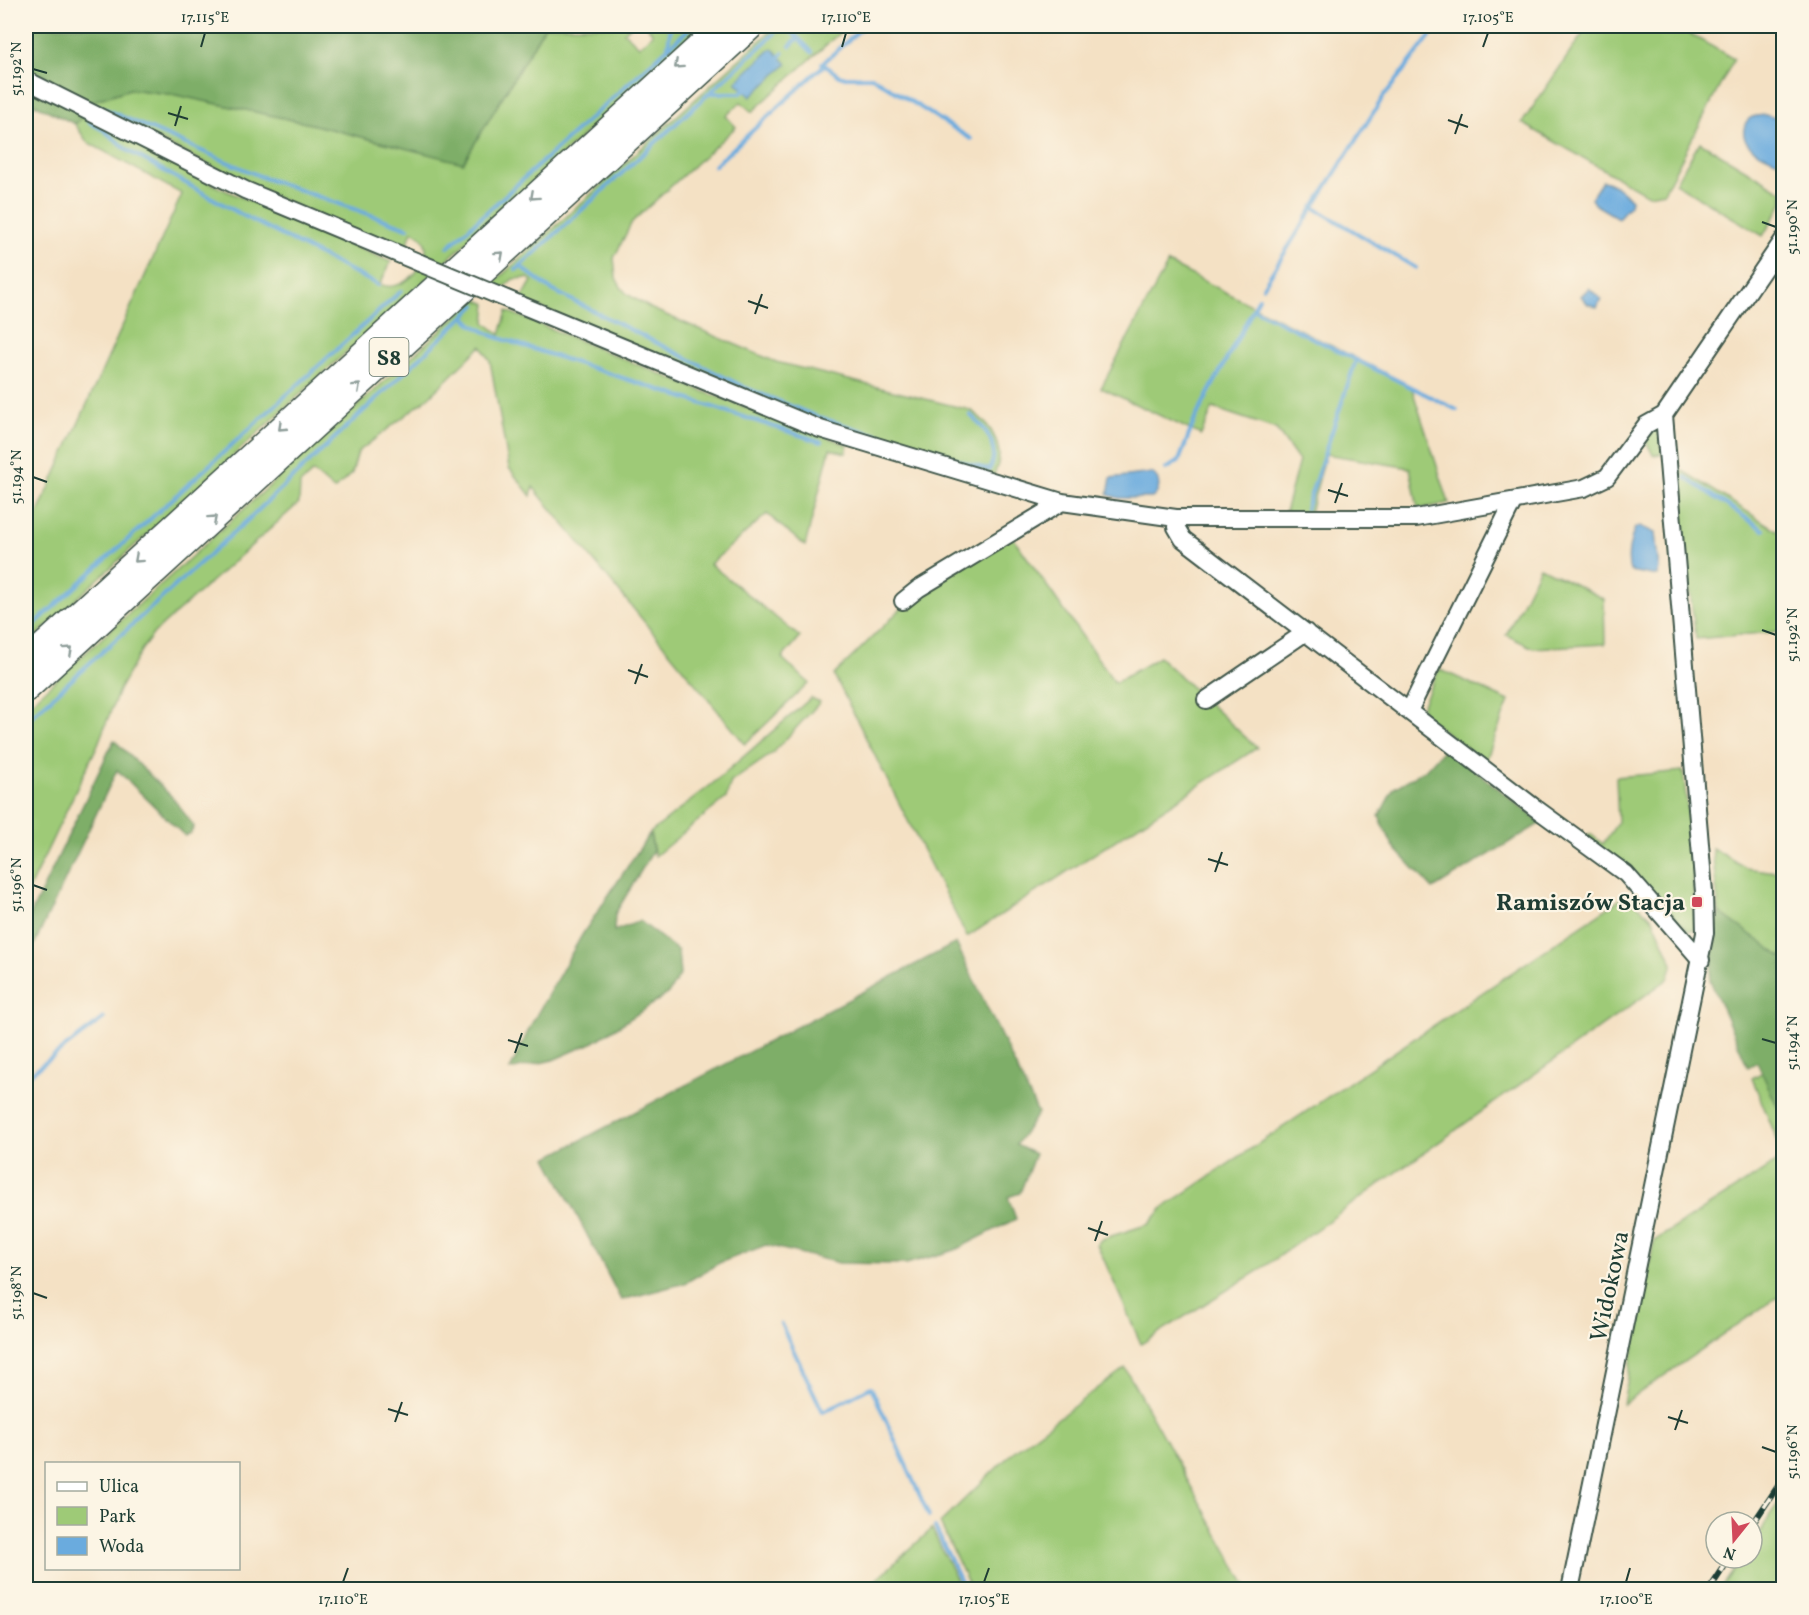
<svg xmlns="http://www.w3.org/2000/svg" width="1809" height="1615" viewBox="0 0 1809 1615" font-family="Vollkorn,serif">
	<rect width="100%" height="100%" fill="#fcf5e5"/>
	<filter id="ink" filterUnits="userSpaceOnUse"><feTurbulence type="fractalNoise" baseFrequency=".0167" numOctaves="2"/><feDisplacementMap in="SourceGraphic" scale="12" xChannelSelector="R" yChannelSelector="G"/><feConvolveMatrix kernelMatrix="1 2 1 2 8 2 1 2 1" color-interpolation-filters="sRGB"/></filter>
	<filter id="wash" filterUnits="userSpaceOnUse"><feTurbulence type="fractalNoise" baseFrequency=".008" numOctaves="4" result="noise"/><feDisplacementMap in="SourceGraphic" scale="24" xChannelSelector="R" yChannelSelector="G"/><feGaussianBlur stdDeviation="1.35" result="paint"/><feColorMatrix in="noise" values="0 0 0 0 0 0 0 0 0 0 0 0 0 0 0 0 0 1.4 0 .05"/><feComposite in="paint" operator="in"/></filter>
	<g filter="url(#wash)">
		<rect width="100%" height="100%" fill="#f4e1c4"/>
		<!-- green -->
		<path fill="#9eca77" stroke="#5e8456" stroke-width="1.5" d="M 545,26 L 631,26 L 624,32 L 639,46 L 653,34 L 647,26 L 703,26 L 26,645 L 26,539 L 182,194 L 87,142 L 75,124 L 86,114 L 220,188 L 391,262 L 380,284 C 406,298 448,245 412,231 L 405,252 L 286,202 L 93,108 L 89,102 L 130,89 L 176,95 L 311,124 L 463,163 Z
			M 776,26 L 847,26 L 752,112 L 741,102 L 726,116 L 736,127 L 632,222 L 614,258 L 616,278 L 621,287 L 627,294 L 652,309 L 776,362 L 970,410 C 992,424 1008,451 993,476 L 845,432 L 521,300 L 532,281 L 528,278 L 513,279 L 501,290 L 490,286 Z
			M 1588,26 L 1676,26 L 1734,59 L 1664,192 L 1648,195 L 1522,123 Z
			M 1700,142 L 1783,192 L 1783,202 L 1763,236 L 1675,183 Z
			M 1168,263 L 1411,386 L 1449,503 L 1418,509 L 1410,468 L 1326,454 L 1309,516 L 1285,512 L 1299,461 L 1276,429 L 1213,408 L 1201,435 L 1101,388 Z
			M 475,299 L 487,304 L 485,322 L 500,335 L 507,311 L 702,391 L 848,445 L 846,453 L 830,449 L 805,546 L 767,514 L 710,564 L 800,637 L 782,658 L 809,683 L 745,744 L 533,487 L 531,496 L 509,468 L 490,361 L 481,346 L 428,398 L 358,452 L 352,473 L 334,490 L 313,472 L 300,484 L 299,503 L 154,633 L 142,649 L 119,690 L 98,744 L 26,895 L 26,707 Z
			M 1655,428 L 1660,430 L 1662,454 L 1653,455 L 1647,443 L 1641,438 Z
			M 1675,466 L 1776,530 L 1783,531 L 1783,631 L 1696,639 Z
			M 1012,536 L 1115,683 L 1159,657 L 1257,748 L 967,937 L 834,675 L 917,593 Z
			M 1540,567 L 1604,599 L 1605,644 L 1533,648 L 1506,635 Z
			M 1439,669 L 1509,701 L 1485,763 L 1425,716 L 1421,708 Z
			M 811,698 L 820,702 L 773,753 L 731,782 L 726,798 L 655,856 L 650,833 L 712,784 Z
			M 1683,771 L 1692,849 L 1695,929 L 1688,931 L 1646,885 L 1584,840 L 1590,834 L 1603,844 L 1618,822 L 1616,777 Z
			M 1712,848 L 1746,868 L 1783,873 L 1783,958 L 1719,912 Z
			M 1627,895 L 1653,919 L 1673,964 L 1668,979 L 1258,1271 L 1141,1344 L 1097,1244 L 1102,1239 L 1149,1224 L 1163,1208 Z
			M 1763,1072 L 1783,1119 L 1783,1154 L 1752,1078 Z
			M 1783,1158 L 1783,1293 L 1623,1404 L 1654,1241 Z
			M 1125,1368 L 1248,1589 L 971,1589 L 940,1523 L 1013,1452 Z
			M 1783,1497 L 1783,1589 L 1720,1589 L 1741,1558 L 1752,1558 L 1752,1543 Z
			M 932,1529 L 961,1589 L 866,1589 Z"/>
		<!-- forest -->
		<path fill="#7eae68" stroke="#4e764e" stroke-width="1.5" d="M 26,26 L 545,26 L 463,163 L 311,124 L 176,95 L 130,89 L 90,102 L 93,108 L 75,124 L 26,100 Z
			M 114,740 L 172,797 L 194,826 L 191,833 L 185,836 L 117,770 L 26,962 L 26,924 Z
			M 1446,747 L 1541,823 L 1433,889 L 1393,846 L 1379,816 L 1394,788 L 1425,770 Z
			M 650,833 L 653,851 L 615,914 L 614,931 L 640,921 L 678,951 L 680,975 L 668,994 L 594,1042 L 553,1060 L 510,1070 L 532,1023 L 582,935 Z
			M 1719,912 L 1783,958 L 1783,1119 L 1757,1062 L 1748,1067 L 1710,980 Z
			M 956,943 L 1038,1113 L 1016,1145 L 1035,1154 L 1020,1193 L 1008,1197 L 1016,1219 L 955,1250 L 906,1264 L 839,1263 L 766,1245 L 719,1263 L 685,1283 L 621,1300 L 547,1158 Z"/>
		<!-- water -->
		<path fill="#6aabde" stroke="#447489" stroke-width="1.5" d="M 772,48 L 787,64 L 751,97 L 736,82 Z
			M 1765,115 L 1783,120 L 1783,163 C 1769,157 1740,148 1744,129 C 1746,116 1754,116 1765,115 Z
			M 1602,181 C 1613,182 1623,192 1631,199 L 1630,205 L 1618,218 L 1594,204 L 1591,198 Z
			M 1589,288 L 1601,299 L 1597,307 L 1588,304 L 1581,296 Z
			M 1152,473 C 1161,479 1161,491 1152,498 L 1119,498 L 1108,495 L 1111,478 Z
			M 1640,526 L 1655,533 L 1659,569 L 1657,576 L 1630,571 C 1626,558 1630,540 1635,528 Z"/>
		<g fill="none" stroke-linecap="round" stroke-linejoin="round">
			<!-- stream -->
			<path stroke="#6aabde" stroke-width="4" d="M 786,26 L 812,52
				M 668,46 L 671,26
				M 790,46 L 798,38
				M 780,57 L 783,53
				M 822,63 L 841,77 L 872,77 L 971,139
				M 823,63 L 864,26
				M 709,93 L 741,93 L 744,90
				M 100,107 L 262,177 L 408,228
				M 89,122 L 105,131 L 127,150 L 244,216 L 378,285
				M 714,166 L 824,65
				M 1313,207 L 1416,268
				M 448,247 L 692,26
				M 520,266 L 550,289 L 744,387 L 818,417 L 989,470 C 1001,448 987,429 970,415
				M 516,270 L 775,33
				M 1263,287 L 1384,96 L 1438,26
				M 1254,309 L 1457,410
				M 464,316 L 473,325 L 493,336 L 821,442
				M 1166,469 L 1179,461 L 1195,419 L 1259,298
				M 1685,477 L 1764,530
				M 1306,509 L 1356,360
				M 26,632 L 401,291
				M 26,721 L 251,517 L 476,305
				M 26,1077 L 104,1018
				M 781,1324 L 823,1412 L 871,1387 L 929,1516
				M 935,1527 L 965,1590"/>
		</g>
	</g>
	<g filter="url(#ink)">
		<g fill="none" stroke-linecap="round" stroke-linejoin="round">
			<defs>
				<path id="minor" d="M 26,80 L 245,190 L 420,263
					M 497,295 L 820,429 L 1062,502 L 1176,518 L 1416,518 L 1584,488 L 1607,477 L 1646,425 L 1664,415 L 1784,239
					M 1176,518 L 1176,527 L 1183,539 L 1534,807 L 1626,874 L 1701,960
					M 903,601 L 918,589 L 1062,502
					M 1206,700 L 1306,632
					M 1409,711 L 1513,502
					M 1570,1590 L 1705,933 L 1704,892 L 1664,415"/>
				<path id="highway" d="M 26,661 L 721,26
					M 26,690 L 752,26"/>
			</defs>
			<!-- minor casing -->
			<use href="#minor" stroke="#3f564a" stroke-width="20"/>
			<!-- highway casing -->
			<use href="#highway" stroke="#3f564a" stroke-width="27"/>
			<!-- minor -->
			<use href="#minor" stroke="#fff" stroke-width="16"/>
			<!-- highway -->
			<use href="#highway" stroke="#fff" stroke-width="24"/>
			<defs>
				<path id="rail" d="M 1752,1525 L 1784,1477
					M 1709,1590 L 1730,1558"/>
			</defs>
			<!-- rail casing -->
			<use href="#rail" stroke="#1f3d34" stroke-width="6"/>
			<!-- rail -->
			<use href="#rail" stroke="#fcf5e5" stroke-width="4" stroke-dasharray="11" stroke-linecap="butt"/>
			<defs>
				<path id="minor-bridge" d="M 420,263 L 497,295"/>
			</defs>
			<!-- minor-bridge casing -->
			<use href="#minor-bridge" stroke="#3f564a" stroke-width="20" stroke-linecap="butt"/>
			<!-- minor-bridge -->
			<use href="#minor-bridge" stroke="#fff" stroke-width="16"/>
		</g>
		<!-- one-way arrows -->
		<defs><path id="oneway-chevron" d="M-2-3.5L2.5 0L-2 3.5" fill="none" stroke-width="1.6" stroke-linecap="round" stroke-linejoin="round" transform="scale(1.5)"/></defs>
		<g stroke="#8f9e9a">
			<use href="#oneway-chevron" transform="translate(678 65) rotate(138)"/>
			<use href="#oneway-chevron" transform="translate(534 196) rotate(138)"/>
			<use href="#oneway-chevron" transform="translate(500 255) rotate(-42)"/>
			<use href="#oneway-chevron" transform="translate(357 387) rotate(-42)"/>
			<use href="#oneway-chevron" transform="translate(282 427) rotate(137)"/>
			<use href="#oneway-chevron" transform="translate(213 519) rotate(-42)"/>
			<use href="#oneway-chevron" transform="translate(138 559) rotate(138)"/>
			<use href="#oneway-chevron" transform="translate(69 650) rotate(-42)"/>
		</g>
	</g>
	<!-- ticks -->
	<path fill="none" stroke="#1f3d34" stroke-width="2" d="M 201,47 L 205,33M 842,47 L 846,33M 1483,47 L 1488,33M 33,69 L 47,73M 168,113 L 188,119M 1448,120 L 1468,127M 175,126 L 181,106M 1455,134 L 1462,114M 1762,222 L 1776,227M 748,301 L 768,308M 755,314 L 762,294M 33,477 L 47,482M 1328,490 L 1348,496M 1335,503 L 1342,483M 1762,630 L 1776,635M 628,670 L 648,677M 635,684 L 642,664M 1208,859 L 1228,865M 1215,872 L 1222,852M 33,885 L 47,890M 1762,1039 L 1776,1043M 508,1040 L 528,1046M 515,1053 L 522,1033M 1088,1228 L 1108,1235M 1095,1241 L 1102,1221M 33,1293 L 47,1298M 388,1409 L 408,1415M 1668,1417 L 1688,1423M 395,1422 L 402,1402M 1675,1430 L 1682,1410M 1762,1447 L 1776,1452M 343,1582 L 348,1568M 984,1582 L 989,1568M 1626,1582 L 1630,1568"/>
	<!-- markers -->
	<rect fill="#d1495b" stroke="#fcf5e5" stroke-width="2" x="1691" y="896" width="12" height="12" rx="3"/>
	<g text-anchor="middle" stroke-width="4.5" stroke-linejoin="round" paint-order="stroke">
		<!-- shield labels -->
		<rect fill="#fcf5e5" stroke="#617469" stroke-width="1.5" x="369.5" y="338" width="39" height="38" rx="4.5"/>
		<g font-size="22" font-weight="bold" fill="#1f3d34">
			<text x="389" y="365">S8</text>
		</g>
		<!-- poi labels -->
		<g font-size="24" font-weight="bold" fill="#1f3d34" stroke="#fcf5e5" text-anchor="end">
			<text x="1685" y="910">Ramiszów Stacja</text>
		</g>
		<!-- street labels -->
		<g font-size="24" fill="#1f3d34" stroke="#fcf5e5">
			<text transform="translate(1609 1286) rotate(-78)" y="8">Widokowa</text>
		</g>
	</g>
	<!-- margin -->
	<rect width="1809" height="1615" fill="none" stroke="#fcf5e5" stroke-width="66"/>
	<!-- legend -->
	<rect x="45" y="1462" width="195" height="108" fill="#fcf5e5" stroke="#a4ab9e" stroke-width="1.5"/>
	<rect x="57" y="1482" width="30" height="9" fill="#ffffff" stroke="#a4ab9e" stroke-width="1.5"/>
	<text x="99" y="1492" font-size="18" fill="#1f3d34">Ulica</text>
	<rect x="57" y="1507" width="30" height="18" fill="#9eca77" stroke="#a4ab9e" stroke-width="1.5"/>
	<text x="99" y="1522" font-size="18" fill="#1f3d34">Park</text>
	<rect x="57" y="1537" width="30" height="18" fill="#6aabde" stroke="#a4ab9e" stroke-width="1.5"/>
	<text x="99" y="1552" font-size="18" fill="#1f3d34">Woda</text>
	<!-- north arrow -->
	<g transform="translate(1734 1540) rotate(198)"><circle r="28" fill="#fcf5e5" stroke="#a4ab9e" stroke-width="1.5"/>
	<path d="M0-4.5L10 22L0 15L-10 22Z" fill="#d1495b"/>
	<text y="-9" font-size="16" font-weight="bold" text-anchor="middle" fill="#1f3d34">N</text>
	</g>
	<rect x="33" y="33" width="1743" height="1549" fill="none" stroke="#1f3d34" stroke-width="2"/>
	<g font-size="15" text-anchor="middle" fill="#1f3d34">
		<text x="205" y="22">17.115°E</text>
		<text x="846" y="22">17.110°E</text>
		<text x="1488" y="22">17.105°E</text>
		<text transform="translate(16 69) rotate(-90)" y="5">51.192°N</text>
		<text transform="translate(1792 227) rotate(-90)" y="5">51.190°N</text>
		<text transform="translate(16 477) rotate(-90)" y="5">51.194°N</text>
		<text transform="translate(1792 635) rotate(-90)" y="5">51.192°N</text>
		<text transform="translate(16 885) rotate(-90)" y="5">51.196°N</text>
		<text transform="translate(1792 1043) rotate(-90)" y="5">51.194°N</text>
		<text transform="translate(16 1293) rotate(-90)" y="5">51.198°N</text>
		<text transform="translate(1792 1452) rotate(-90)" y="5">51.196°N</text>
		<text x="343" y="1604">17.110°E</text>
		<text x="984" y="1604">17.105°E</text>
		<text x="1626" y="1604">17.100°E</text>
	</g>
</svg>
